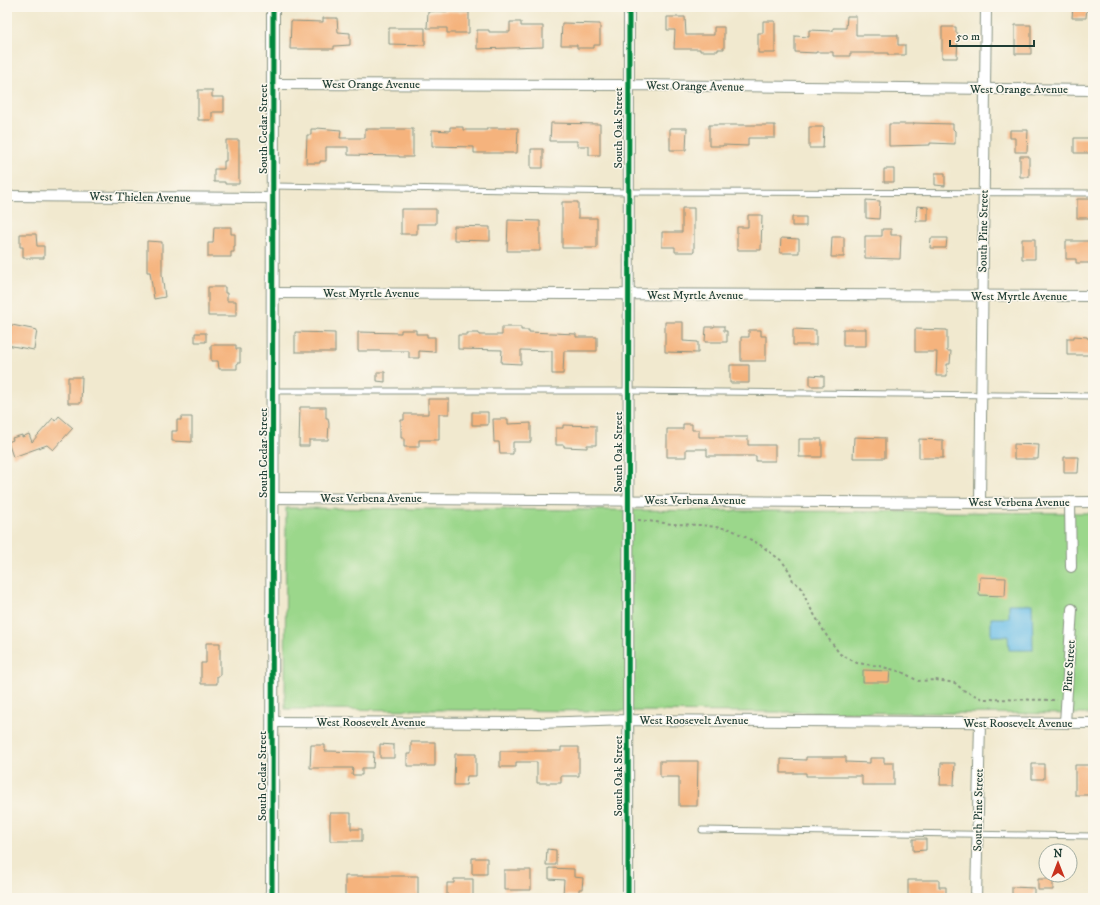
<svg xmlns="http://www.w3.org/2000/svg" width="1100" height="905" viewBox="0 0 1100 905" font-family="'IM FELL DW Pica',serif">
	<rect width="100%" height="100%" fill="#fbf7ec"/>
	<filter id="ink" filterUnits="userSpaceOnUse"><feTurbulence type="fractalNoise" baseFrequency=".025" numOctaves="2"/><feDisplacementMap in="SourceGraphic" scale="8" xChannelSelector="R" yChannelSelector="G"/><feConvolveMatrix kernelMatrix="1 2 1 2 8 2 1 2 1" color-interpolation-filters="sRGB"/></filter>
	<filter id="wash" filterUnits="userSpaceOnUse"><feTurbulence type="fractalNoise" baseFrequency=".012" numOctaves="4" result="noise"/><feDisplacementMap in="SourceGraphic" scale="16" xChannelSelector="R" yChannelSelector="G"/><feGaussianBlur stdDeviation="0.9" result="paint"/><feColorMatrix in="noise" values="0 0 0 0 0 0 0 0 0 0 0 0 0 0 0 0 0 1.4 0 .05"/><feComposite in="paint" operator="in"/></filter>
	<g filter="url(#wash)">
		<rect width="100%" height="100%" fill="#f1e9cf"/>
		<!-- green -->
		<path fill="#9bd78b" stroke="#5d8a60" d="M 286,508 L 1093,513 L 1093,714 L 285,709 Z"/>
		<!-- water -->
		<path fill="#6cbfe8" stroke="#467e8e" d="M 1009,604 L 1032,604 L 1033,650 L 1009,650 L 1008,636 L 991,636 L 991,618 L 1009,618 Z"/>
		<g id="blocks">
			<!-- building -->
			<path fill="#f5b37d" d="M 1073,7 L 1087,7 L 1086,18 L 1072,18 Z
				M 435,11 L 469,12 L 469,33 L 447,33 L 447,28 L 427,28 L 428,12 Z
				M 847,16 L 856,16 L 856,35 L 898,35 L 898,45 L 905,45 L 905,55 L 888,55 L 888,53 L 850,53 L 850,56 L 833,56 L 833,52 L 816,52 L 816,53 L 795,52 L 795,36 L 809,37 L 809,30 L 833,31 L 833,28 L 846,28 Z
				M 667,17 L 685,17 L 686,35 L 714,35 L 714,27 L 724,27 L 724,49 L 718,49 L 718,51 L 700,51 L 700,49 L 674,49 L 675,30 L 667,30 Z
				M 323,18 L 337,18 L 338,32 L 350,33 L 350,45 L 334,46 L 334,49 L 290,49 L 291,21 L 323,22 Z
				M 763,21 L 775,21 L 775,53 L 758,53 L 758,33 L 763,33 Z
				M 510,22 L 521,22 L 521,26 L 543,26 L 543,47 L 477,49 L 477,30 L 489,30 L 489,32 L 510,32 Z
				M 562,23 L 600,24 L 600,45 L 594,45 L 594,48 L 577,48 L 577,45 L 561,45 Z
				M 1015,25 L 1031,25 L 1031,54 L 1015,54 Z
				M 942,27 L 956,27 L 956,33 L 958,33 L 957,58 L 942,58 Z
				M 389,28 L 425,28 L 425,45 L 389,44 Z
				M 198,90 L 212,90 L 212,97 L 224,97 L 224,112 L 212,112 L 212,120 L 198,120 Z
				M 551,123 L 600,124 L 600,155 L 589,155 L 589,146 L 577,146 L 577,141 L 550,141 Z
				M 914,123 L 953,124 L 953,129 L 955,131 L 955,144 L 930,143 L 930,145 L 889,146 L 889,124 L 914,124 Z
				M 709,125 L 775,125 L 775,138 L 748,138 L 748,146 L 723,145 L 723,146 L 709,146 Z
				M 450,127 L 463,127 L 463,130 L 487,130 L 487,128 L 518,128 L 517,153 L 474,153 L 474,147 L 432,146 L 432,130 L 450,131 Z
				M 809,127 L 824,127 L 823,148 L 809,148 Z
				M 317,128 L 341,130 L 340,138 L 365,138 L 365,129 L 413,129 L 413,157 L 399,157 L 399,156 L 348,155 L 348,147 L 326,147 L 326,161 L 320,161 L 320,163 L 306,163 L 307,135 L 311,135 L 311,129 L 317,129 Z
				M 670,128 L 687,128 L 686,150 L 670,150 Z
				M 1010,130 L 1028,130 L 1027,152 L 1015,152 L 1015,138 L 1010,138 Z
				M 1074,138 L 1093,138 L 1093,153 L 1074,153 Z
				M 226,140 L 239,140 L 239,184 L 225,184 L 225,182 L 214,182 L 214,169 L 224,169 L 224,161 L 226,161 Z
				M 531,149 L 543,149 L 543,168 L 531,168 Z
				M 1020,156 L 1029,156 L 1029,177 L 1020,177 Z
				M 884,169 L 894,169 L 894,182 L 884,182 Z
				M 935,173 L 945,173 L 945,186 L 935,185 Z
				M 1077,199 L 1093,199 L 1093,218 L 1077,218 Z
				M 866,200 L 880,201 L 879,219 L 866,218 Z
				M 562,202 L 578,202 L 578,218 L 597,218 L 597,248 L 562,248 Z
				M 917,206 L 928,207 L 928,221 L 916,221 Z
				M 682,208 L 694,208 L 694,252 L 675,252 L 675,247 L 662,247 L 662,232 L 682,232 Z
				M 401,209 L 436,209 L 436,224 L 417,224 L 417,234 L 401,234 Z
				M 748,215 L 762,215 L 761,250 L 737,250 L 737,227 L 748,227 Z
				M 792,217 L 806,217 L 806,226 L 792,226 Z
				M 508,220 L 540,221 L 540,251 L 507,251 Z
				M 454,226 L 490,227 L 490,241 L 454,240 Z
				M 214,227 L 231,227 L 231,234 L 235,234 L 235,246 L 234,246 L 234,252 L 231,252 L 231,257 L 208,257 L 208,243 L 213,243 Z
				M 882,229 L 891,229 L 891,235 L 901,235 L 900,259 L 865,258 L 865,236 L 882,236 Z
				M 20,234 L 36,234 L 37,246 L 44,246 L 44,258 L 23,258 L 23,247 L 20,247 Z
				M 832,237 L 844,237 L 844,257 L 831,257 Z
				M 781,238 L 799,239 L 799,253 L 780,253 Z
				M 931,238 L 947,238 L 946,248 L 930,248 Z
				M 1022,239 L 1035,239 L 1035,259 L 1022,259 Z
				M 147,241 L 162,242 L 162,275 L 165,297 L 154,299 L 150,272 L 147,272 Z
				M 1066,241 L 1093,241 L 1093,259 L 1091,259 L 1091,263 L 1076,263 L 1076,259 L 1066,259 Z
				M 208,287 L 225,287 L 225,293 L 227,293 L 227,301 L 236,301 L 236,316 L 208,316 Z
				M 665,322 L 683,322 L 683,341 L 698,342 L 698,353 L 665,352 Z
				M 7,324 L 37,330 L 34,350 L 7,345 Z
				M 714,326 L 724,326 L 724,331 L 727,331 L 727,342 L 705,342 L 706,327 L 714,327 Z
				M 502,327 L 521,327 L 521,330 L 529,330 L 529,332 L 576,334 L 576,337 L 597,337 L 597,351 L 564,351 L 563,374 L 552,374 L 552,351 L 521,350 L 521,364 L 501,363 L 502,350 L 458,349 L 458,335 L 467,335 L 467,333 L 479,333 L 479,335 L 502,335 Z
				M 793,329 L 816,330 L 816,345 L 793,345 Z
				M 843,329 L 866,329 L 866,346 L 843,346 Z
				M 915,329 L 947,330 L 947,351 L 951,351 L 950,364 L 947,364 L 947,376 L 936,376 L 937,352 L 915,352 Z
				M 401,330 L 416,330 L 416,334 L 427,334 L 427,337 L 435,337 L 435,352 L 419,351 L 419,358 L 409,358 L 409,351 L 358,351 L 358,332 L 401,333 Z
				M 749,330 L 761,330 L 761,336 L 766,336 L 766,361 L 741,361 L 741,337 L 749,337 Z
				M 295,332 L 335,333 L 335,352 L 295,352 Z
				M 195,333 L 206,333 L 206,342 L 195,342 Z
				M 1074,336 L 1087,337 L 1087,338 L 1093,339 L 1093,355 L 1067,355 L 1067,338 L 1074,338 Z
				M 211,345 L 236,345 L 236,349 L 240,349 L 240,363 L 237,363 L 237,369 L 219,369 L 218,361 L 211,361 Z
				M 730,365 L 749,365 L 749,383 L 730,383 Z
				M 377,372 L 385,372 L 385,382 L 377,381 Z
				M 810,375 L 824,376 L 824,386 L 810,386 Z
				M 68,377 L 82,377 L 81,403 L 68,403 Z
				M 428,399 L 449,399 L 449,414 L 439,414 L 439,440 L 419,440 L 419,447 L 404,447 L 404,438 L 401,438 L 401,420 L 404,420 L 404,414 L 428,414 Z
				M 300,407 L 326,407 L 326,418 L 328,418 L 329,424 L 328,440 L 309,440 L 309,446 L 299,446 Z
				M 472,412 L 488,412 L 488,425 L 472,425 Z
				M 59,416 L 73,428 L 53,450 L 47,445 L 13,457 L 8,442 L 13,440 L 12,438 L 22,435 L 22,437 L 29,434 L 32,442 L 53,418 L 55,421 Z
				M 181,417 L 192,417 L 192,442 L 172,441 L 172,431 L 177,431 L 177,420 L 181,420 Z
				M 493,419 L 508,419 L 508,424 L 531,423 L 531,442 L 513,442 L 513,454 L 500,454 L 499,442 L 494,442 Z
				M 683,424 L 692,424 L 692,430 L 699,430 L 699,437 L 748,437 L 748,445 L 775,445 L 775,461 L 756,461 L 756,456 L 707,456 L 707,449 L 686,449 L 686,457 L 667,457 L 667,429 L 683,429 Z
				M 563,425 L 596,426 L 596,445 L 587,445 L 587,448 L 564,447 L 564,445 L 556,445 L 556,428 L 563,428 Z
				M 854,437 L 885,438 L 885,458 L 853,458 Z
				M 799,439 L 822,439 L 822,457 L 799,457 Z
				M 919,439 L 943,440 L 943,458 L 919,458 Z
				M 1014,444 L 1039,445 L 1038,459 L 1014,459 Z
				M 1064,457 L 1079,457 L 1078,473 L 1064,473 Z
				M 980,577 L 1006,578 L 1005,596 L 979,595 Z
				M 206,643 L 220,643 L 220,676 L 217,676 L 217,684 L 201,684 L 201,663 L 206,663 Z
				M 863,670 L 890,671 L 889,682 L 863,682 Z
				M 411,742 L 435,742 L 435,766 L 407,766 L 407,754 L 411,754 Z
				M 380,744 L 394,745 L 394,758 L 380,758 Z
				M 311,745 L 325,745 L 325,751 L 374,752 L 373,768 L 362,768 L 362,775 L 352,775 L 353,768 L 310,768 Z
				M 561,747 L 579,747 L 579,776 L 561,776 L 561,783 L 537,783 L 537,762 L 516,762 L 516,767 L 500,767 L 500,751 L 561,751 Z
				M 455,754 L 476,754 L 476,776 L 467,776 L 466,785 L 454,785 Z
				M 806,757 L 846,757 L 846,762 L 870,763 L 870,758 L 884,758 L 884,763 L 894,763 L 894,785 L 862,785 L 862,776 L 806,776 L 806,773 L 781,773 L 781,759 L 806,760 Z
				M 660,761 L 698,761 L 697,806 L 679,806 L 679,777 L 660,777 Z
				M 941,763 L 955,763 L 954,785 L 940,785 Z
				M 1032,764 L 1044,764 L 1044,779 L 1032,779 Z
				M 1075,765 L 1089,765 L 1089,795 L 1075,795 Z
				M 330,813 L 351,813 L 351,829 L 362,829 L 362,841 L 330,841 Z
				M 913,839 L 926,839 L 926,850 L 913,851 Z
				M 547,849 L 556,850 L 556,865 L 546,865 Z
				M 472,858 L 487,858 L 487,874 L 472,874 Z
				M 549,868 L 574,869 L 574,877 L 583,878 L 582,889 L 579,889 L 579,896 L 563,895 L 564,880 L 549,879 Z
				M 504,870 L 531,870 L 531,890 L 504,890 Z
				M 345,876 L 418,876 L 418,898 L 345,898 Z
				M 454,879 L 473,879 L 473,897 L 447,897 L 447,883 L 454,883 Z
				M 1038,879 L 1053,879 L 1053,890 L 1038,890 Z
				M 908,880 L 939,880 L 939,887 L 946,887 L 946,898 L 908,898 Z
				M 1012,887 L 1034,888 L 1034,898 L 1012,898 Z"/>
		</g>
	</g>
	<g filter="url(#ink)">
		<use href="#blocks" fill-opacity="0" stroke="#889382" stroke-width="1"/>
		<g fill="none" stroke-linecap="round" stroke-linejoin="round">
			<defs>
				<path id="service" d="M 273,186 L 628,192 L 1093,193
					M 273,391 L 628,391 L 1093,396
					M 702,830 L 1093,836"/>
				<path id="minor" d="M 273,84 L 629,85 L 1093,90
					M 7,196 L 273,198
					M 273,293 L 1093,296
					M 273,498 L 980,503 L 1093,502
					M 1070,502 L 1071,567
					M 980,503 L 986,7
					M 272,722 L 538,723 L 628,720 L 1093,723
					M 1065,723 L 1072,609
					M 628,898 L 629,7
					M 976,898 L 980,723"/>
				<path id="tertiary" d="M 272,898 L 273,7"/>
			</defs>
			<!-- service casing -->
			<use href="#service" stroke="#889382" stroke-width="7"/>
			<!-- minor casing -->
			<use href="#minor" stroke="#889382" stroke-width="12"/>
			<!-- tertiary casing -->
			<use href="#tertiary" stroke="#889382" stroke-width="14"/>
			<!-- path -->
			<path stroke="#889382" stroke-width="2" stroke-dasharray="3 3" stroke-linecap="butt" d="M 638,520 L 673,524 L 701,525 L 730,529 L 759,544 L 782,561 L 790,572 L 793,581 L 801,587 L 808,604 L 828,638 L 840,654 L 857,663 L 879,666 L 902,672 L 918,681 L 936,680 L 955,683 L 963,690 L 983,699 L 1057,700"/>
			<!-- service -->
			<use href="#service" stroke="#fff" stroke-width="5"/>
			<!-- minor -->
			<use href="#minor" stroke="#fff" stroke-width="10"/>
			<!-- tertiary -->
			<use href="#tertiary" stroke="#fff" stroke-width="12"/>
			<defs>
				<path id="cycleway" d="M 272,898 L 273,7
					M 628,898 L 629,7"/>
			</defs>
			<!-- cycleway casing -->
			<use href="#cycleway" stroke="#fbf7ec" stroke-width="8"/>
			<!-- cycleway -->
			<use href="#cycleway" stroke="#00873e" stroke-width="5"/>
		</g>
	</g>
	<g text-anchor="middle" stroke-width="3" stroke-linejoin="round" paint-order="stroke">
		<!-- street labels -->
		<g font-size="12" fill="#1f3d34" stroke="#fbf7ec">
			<text x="371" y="88">West Orange Avenue</text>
			<text transform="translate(695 86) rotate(1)" y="4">West Orange Avenue</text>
			<text x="1019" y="93">West Orange Avenue</text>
			<text transform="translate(618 128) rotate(-90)" y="4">South Oak Street</text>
			<text transform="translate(263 129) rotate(-90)" y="4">South Cedar Street</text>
			<text transform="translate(140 197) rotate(1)" y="4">West Thielen Avenue</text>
			<text transform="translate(983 231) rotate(-89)" y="4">South Pine Street</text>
			<text x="371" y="297">West Myrtle Avenue</text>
			<text x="695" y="299">West Myrtle Avenue</text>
			<text x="1019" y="300">West Myrtle Avenue</text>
			<text transform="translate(618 452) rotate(-90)" y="4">South Oak Street</text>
			<text transform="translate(263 453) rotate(-90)" y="4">South Cedar Street</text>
			<text x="371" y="502">West Verbena Avenue</text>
			<text x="695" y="504">West Verbena Avenue</text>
			<text x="1019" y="506">West Verbena Avenue</text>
			<text transform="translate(1069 666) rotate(-86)" y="4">Pine Street</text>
			<text x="694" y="724">West Roosevelt Avenue</text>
			<text x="371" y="726">West Roosevelt Avenue</text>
			<text x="1018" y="727">West Roosevelt Avenue</text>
			<text transform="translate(262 776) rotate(-90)" y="4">South Cedar Street</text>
			<text transform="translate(618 776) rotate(-90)" y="4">South Oak Street</text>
			<text transform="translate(978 810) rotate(-89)" y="4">South Pine Street</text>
		</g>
	</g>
	<!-- margin -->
	<rect width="1100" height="905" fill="none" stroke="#fbf7ec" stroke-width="24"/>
	<!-- north arrow -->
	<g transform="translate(1058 863)"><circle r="19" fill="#fbf7ec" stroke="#a3ada2"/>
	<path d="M0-3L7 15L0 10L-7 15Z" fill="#c8321e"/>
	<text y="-6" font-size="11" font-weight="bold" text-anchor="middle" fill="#1f3d34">N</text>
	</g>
	<!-- scale -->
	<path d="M950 40v6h84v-6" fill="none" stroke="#1f3d34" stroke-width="2"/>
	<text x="956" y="40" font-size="12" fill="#1f3d34" stroke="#fbf7ec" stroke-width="3" paint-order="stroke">50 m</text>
</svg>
